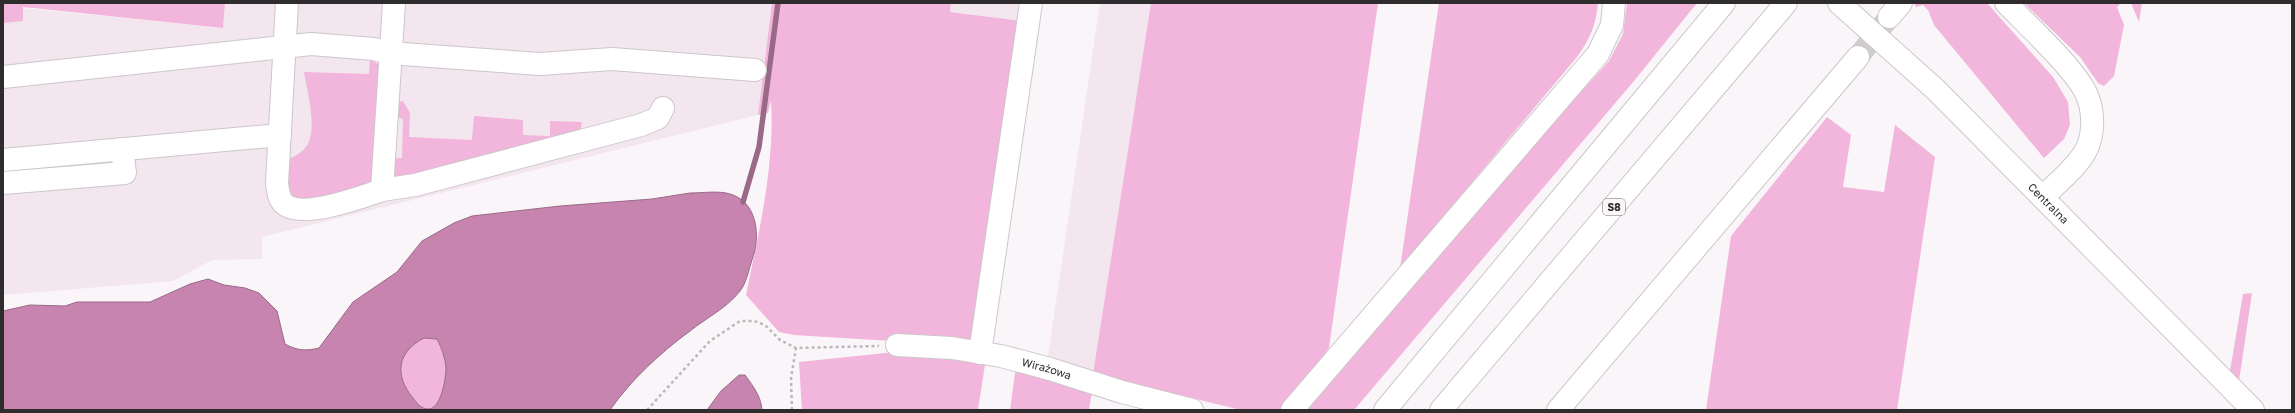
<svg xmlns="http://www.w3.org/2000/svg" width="2295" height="413" viewBox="0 0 2295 413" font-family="'Golos Text',sans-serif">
	<rect width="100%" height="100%" fill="#faf5f8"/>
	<!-- built -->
	<path fill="#f3e6ee" d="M 225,3 L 772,3 L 758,115 L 262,237 L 262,259 L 212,260 L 173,281 L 3,295 L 3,6 L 223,28 Z
		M 951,3 L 1025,3 L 1022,21 L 950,12 Z
		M 1100,3 L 1151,3 L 1093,374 L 1047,363 Z"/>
	<!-- green -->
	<path fill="#f2b5db" d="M 3,3 L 225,3 L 223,28 L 23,7 L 23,21 L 3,23 Z
		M 772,3 L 951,3 L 950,12 L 1022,21 L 974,346 L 794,335 L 779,332 L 746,295 C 759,232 775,165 771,100 L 768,113 L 758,115 Z
		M 1151,3 L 1378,3 L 1329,348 L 1282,410 L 1241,410 L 1093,374 Z
		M 1439,3 L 1598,3 C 1596,25 1590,39 1577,57 L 1400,268 Z
		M 1627,3 L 1697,3 L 1634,81 L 1354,410 L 1305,410 L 1541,136 L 1609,61 L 1623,34 Z
		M 1914,3 L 1987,3 L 2053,77 L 2068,102 L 2070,125 L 2064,139 L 2044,158 L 1934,25 L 1928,10 L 1923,5 L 1916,7 Z
		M 2024,3 L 2121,3 L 2117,7 L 2124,25 L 2114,76 L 2104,86 L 2098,83 L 2080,57 Z
		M 2131,3 L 2142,3 L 2139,22 Z
		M 370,59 L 380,65 L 375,183 L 303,205 L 285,191 L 284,161 C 291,158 300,154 305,148 C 319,132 307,91 304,72 L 369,74 Z
		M 403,101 L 410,113 L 409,137 L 472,140 L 474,116 L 523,120 L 523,135 L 550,136 L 550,121 L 582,122 L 580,132 L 405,183 L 391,176 L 389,159 L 402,158 L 403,119 L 392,116 L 398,102 Z
		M 1827,117 L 1851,135 L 1843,187 L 1884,192 L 1895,125 L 1935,157 L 1897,410 L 1706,410 L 1731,236 Z
		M 2252,293 L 2239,381 L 2230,371 L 2243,294 Z
		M 424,338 L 437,339 C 441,349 445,358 446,368 C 446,378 441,411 427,409 C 420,408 417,403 413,398 C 394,375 397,352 424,338 Z
		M 895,352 L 986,358 L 978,410 L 802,410 L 799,362 Z
		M 1016,366 L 1092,391 L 1089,410 L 1010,410 Z"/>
	<!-- water -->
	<path fill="#c784af" stroke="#996a88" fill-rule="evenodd" d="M 690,193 C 701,193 715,191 726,193 C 758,199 761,236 752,260 C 749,269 746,284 740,291 C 727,308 706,318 690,331 C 660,353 631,380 610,410 L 3,410 L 3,311 L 30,305 L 65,306 L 77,302 L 150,302 L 190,284 L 208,279 L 224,285 L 245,288 L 259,293 L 277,311 L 285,344 C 298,351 306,351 319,348 L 353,302 L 397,272 L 422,241 L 454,223 L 472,216 L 560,206 L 652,199 ZM 424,338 L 437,339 C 442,349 445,358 446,368 C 446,378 441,411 427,409 C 420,408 417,403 413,398 C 394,375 397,352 424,338 Z
		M 739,375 L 745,375 C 753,386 761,396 762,410 L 707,410 L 721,391 Z"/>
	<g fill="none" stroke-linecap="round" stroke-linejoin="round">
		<!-- stream -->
		<path stroke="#996a88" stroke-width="5.5" d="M 743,202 L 759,147 L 778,3"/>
		<!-- minor-tunnel -->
		<path stroke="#d1cdcf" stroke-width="22" stroke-dasharray="22 11" stroke-linecap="butt" d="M 1858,57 L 1887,20"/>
		<defs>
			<g id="minor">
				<path d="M 287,3 L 277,183 C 278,190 278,197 283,203 C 300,220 362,197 382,190 L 394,3"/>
				<path id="s1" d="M 1839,3 L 1935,89 L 2253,410"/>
				<path d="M 2006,3 C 2026,24 2080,73 2088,98 C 2094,114 2094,137 2085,152 C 2075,169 2057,183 2043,197"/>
				<path d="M 1889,17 L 1901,3"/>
				<path d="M 3,77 L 311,44 L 374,49 L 389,53 L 540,64 L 612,59 L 755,70"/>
				<path d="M 3,160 L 280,135"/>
				<path d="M 3,183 L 125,173 L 122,149"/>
				<path d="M 382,190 L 415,185 L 641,125 L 658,118 L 663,108"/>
				<path id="s2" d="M 897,345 L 952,348 L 1001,356 L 1050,369 L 1122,392 L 1192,410"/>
				<path d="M 980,353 L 1031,3"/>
				<path d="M 1292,410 L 1598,54 L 1612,25 L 1614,3"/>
				<path d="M 1558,410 L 1858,57"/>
			</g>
			<path id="highway" d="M 1385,410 L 1724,3
				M 1441,410 L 1786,3"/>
		</defs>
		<!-- minor casing -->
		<use href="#minor" stroke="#ccc7ca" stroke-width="24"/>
		<!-- highway casing -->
		<use href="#highway" stroke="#ccc7ca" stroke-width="24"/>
		<!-- path -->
		<path stroke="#bcb8ba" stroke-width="2.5" stroke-dasharray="3 3" stroke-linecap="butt" d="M 647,410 L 710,341 L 740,321 L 754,321 L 765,325 L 780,340 L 796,348
			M 792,410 L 791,378 L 796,348 L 879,346"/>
		<!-- minor -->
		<use href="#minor" stroke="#fff" stroke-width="22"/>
		<!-- highway -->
		<use href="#highway" stroke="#fff" stroke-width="22"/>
	</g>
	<g text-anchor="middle" stroke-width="4" stroke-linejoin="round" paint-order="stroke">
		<!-- shield labels -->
		<rect fill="#faf5f8" stroke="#6b686a" stroke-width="1" x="1603" y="199" width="22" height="16" rx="3"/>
		<g font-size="10" font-weight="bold" fill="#2e2c2d">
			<text x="1614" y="211">S8</text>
		</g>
		<!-- street labels -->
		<g font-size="11" fill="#2e2c2d" stroke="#faf5f8">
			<text dy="4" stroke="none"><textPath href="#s1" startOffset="290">Centralna</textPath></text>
			<text dy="4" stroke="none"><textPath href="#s2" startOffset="152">Wirażowa</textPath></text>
		</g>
	</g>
	<!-- border -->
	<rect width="2295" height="413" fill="none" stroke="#2e2c2d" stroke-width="8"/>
</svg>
